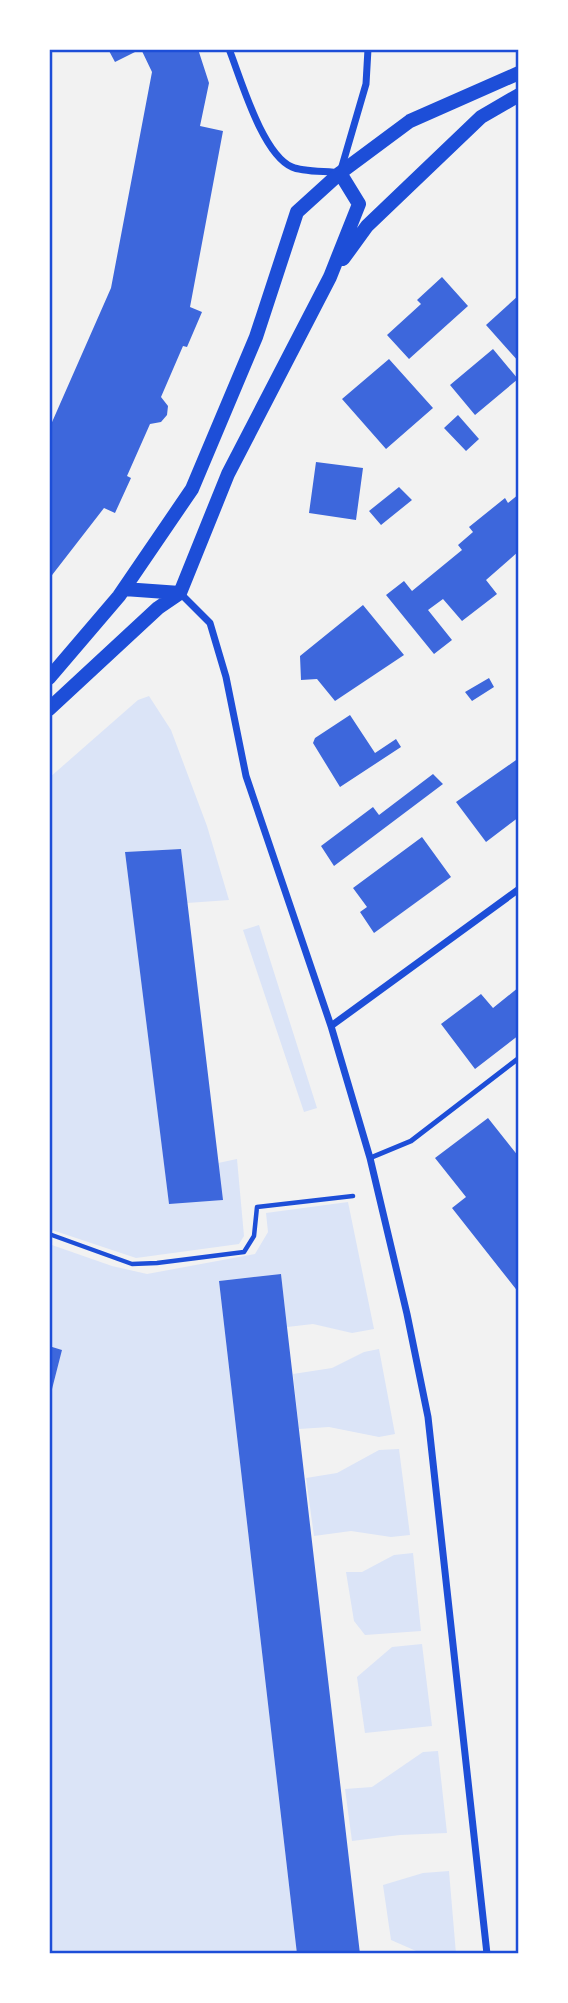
<svg xmlns="http://www.w3.org/2000/svg" width="568" height="2003" viewBox="0 0 568 2003" font-family="'PT Serif',serif">
	<rect width="100%" height="100%" fill="#f2f2f2"/>
	<!-- green -->
	<path fill="#dbe4f7" d="M 149,696 L 171,730 L 207,826 L 229,900 L 187,903 L 181,849 L 125,852 L 169,1203 L 222,1200 L 218,1163 L 237,1159 L 244,1236 L 239,1244 L 136,1258 L 49,1229 L 49,778 L 138,700 Z
		M 259,925 L 317,1108 L 304,1112 L 243,930 Z
		M 348,1202 L 374,1329 L 352,1333 L 313,1324 L 287,1327 L 281,1274 L 219,1281 L 297,1954 L 49,1954 L 49,1401 L 62,1350 L 49,1346 L 49,1244 L 112,1266 L 147,1274 L 255,1254 L 268,1232 L 266,1213 Z
		M 379,1349 L 395,1434 L 379,1437 L 329,1427 L 299,1429 L 293,1374 L 332,1368 L 364,1352 Z
		M 399,1449 L 410,1535 L 391,1537 L 351,1531 L 314,1536 L 306,1478 L 337,1473 L 379,1450 Z
		M 413,1553 L 421,1631 L 365,1635 L 354,1621 L 346,1572 L 362,1572 L 394,1555 Z
		M 422,1644 L 432,1726 L 365,1733 L 357,1677 L 392,1647 Z
		M 438,1751 L 447,1833 L 400,1835 L 352,1841 L 345,1789 L 372,1787 L 423,1752 Z
		M 449,1871 L 456,1954 L 423,1954 L 391,1940 L 383,1885 L 423,1873 Z"/>
	<!-- building -->
	<path fill="#3d67dc" d="M 108,49 L 198,49 L 209,83 L 200,126 L 223,131 L 190,307 L 202,312 L 187,347 L 183,346 L 161,397 L 168,406 L 167,415 L 161,422 L 150,424 L 127,476 L 131,478 L 115,513 L 104,508 L 49,579 L 49,429 L 111,288 L 152,72 L 141,49 L 115,62 Z
		M 442,277 L 468,306 L 409,359 L 387,335 L 421,304 L 417,300 Z
		M 519,295 L 519,362 L 486,325 Z
		M 493,349 L 518,379 L 475,415 L 450,385 Z
		M 389,359 L 433,408 L 386,449 L 342,399 Z
		M 458,415 L 479,439 L 466,451 L 444,428 Z
		M 316,462 L 363,468 L 356,520 L 309,513 Z
		M 399,487 L 412,500 L 381,525 L 369,511 Z
		M 519,494 L 519,551 L 486,580 L 497,594 L 462,621 L 443,599 L 428,610 L 452,640 L 434,654 L 386,595 L 404,581 L 412,591 L 462,550 L 458,545 L 473,532 L 469,527 L 505,498 L 508,503 Z
		M 363,605 L 404,655 L 335,701 L 317,679 L 301,680 L 300,656 Z
		M 489,678 L 494,687 L 472,701 L 465,692 Z
		M 350,715 L 375,753 L 396,739 L 401,747 L 340,787 L 313,743 L 315,738 Z
		M 519,758 L 519,817 L 486,842 L 456,802 Z
		M 433,774 L 443,784 L 334,866 L 321,846 L 373,807 L 379,815 Z
		M 422,837 L 451,877 L 374,933 L 360,912 L 367,907 L 353,888 Z
		M 181,849 L 223,1200 L 169,1204 L 125,852 Z
		M 519,987 L 519,1035 L 475,1069 L 441,1024 L 481,994 L 493,1008 Z
		M 488,1118 L 519,1157 L 519,1293 L 452,1208 L 466,1197 L 435,1158 Z
		M 281,1274 L 287,1327 L 360,1954 L 297,1954 L 219,1281 Z
		M 49,1346 L 62,1350 L 50,1397 L 49,1397 Z"/>
	<g fill="none" stroke-linecap="round" stroke-linejoin="round">
		<!-- path -->
		<path stroke="#1d4ed8" stroke-width="4.5" d="M 49,1234 L 132,1264 L 157,1263 L 244,1252 L 254,1236 L 257,1207 L 353,1196"/>
		<!-- service -->
		<path stroke="#1d4ed8" stroke-width="5" d="M 370,1158 L 411,1141 L 519,1058"/>
		<!-- minor -->
		<path stroke="#1d4ed8" stroke-width="7" d="M 229,49 C 241,79 262,154 292,167 C 302,172 328,171 340,173 L 366,84 L 368,49
			M 180,593 L 210,623 L 226,677 L 246,776 L 331,1026 L 370,1158 L 407,1314 L 428,1417 L 487,1954
			M 331,1026 L 519,889"/>
		<!-- secondary -->
		<path stroke="#1d4ed8" stroke-width="14" d="M 343,259 L 367,226 L 481,117 L 519,95
			M 124,589 L 180,593
			M 180,593 L 228,474 L 330,277 L 359,204 L 340,173
			M 49,678 L 119,596 L 192,489 L 256,337 L 297,212 L 340,173 L 410,121 L 519,73
			M 49,709 L 158,608 L 180,593"/>
	</g>
	<!-- border -->
	<rect width="568" height="2003" fill="none" stroke="#ffffff" stroke-width="102"/>
	<rect x="51" y="51" width="466" height="1901" fill="none" stroke="#1d4ed8" stroke-width="2.5"/>
</svg>
